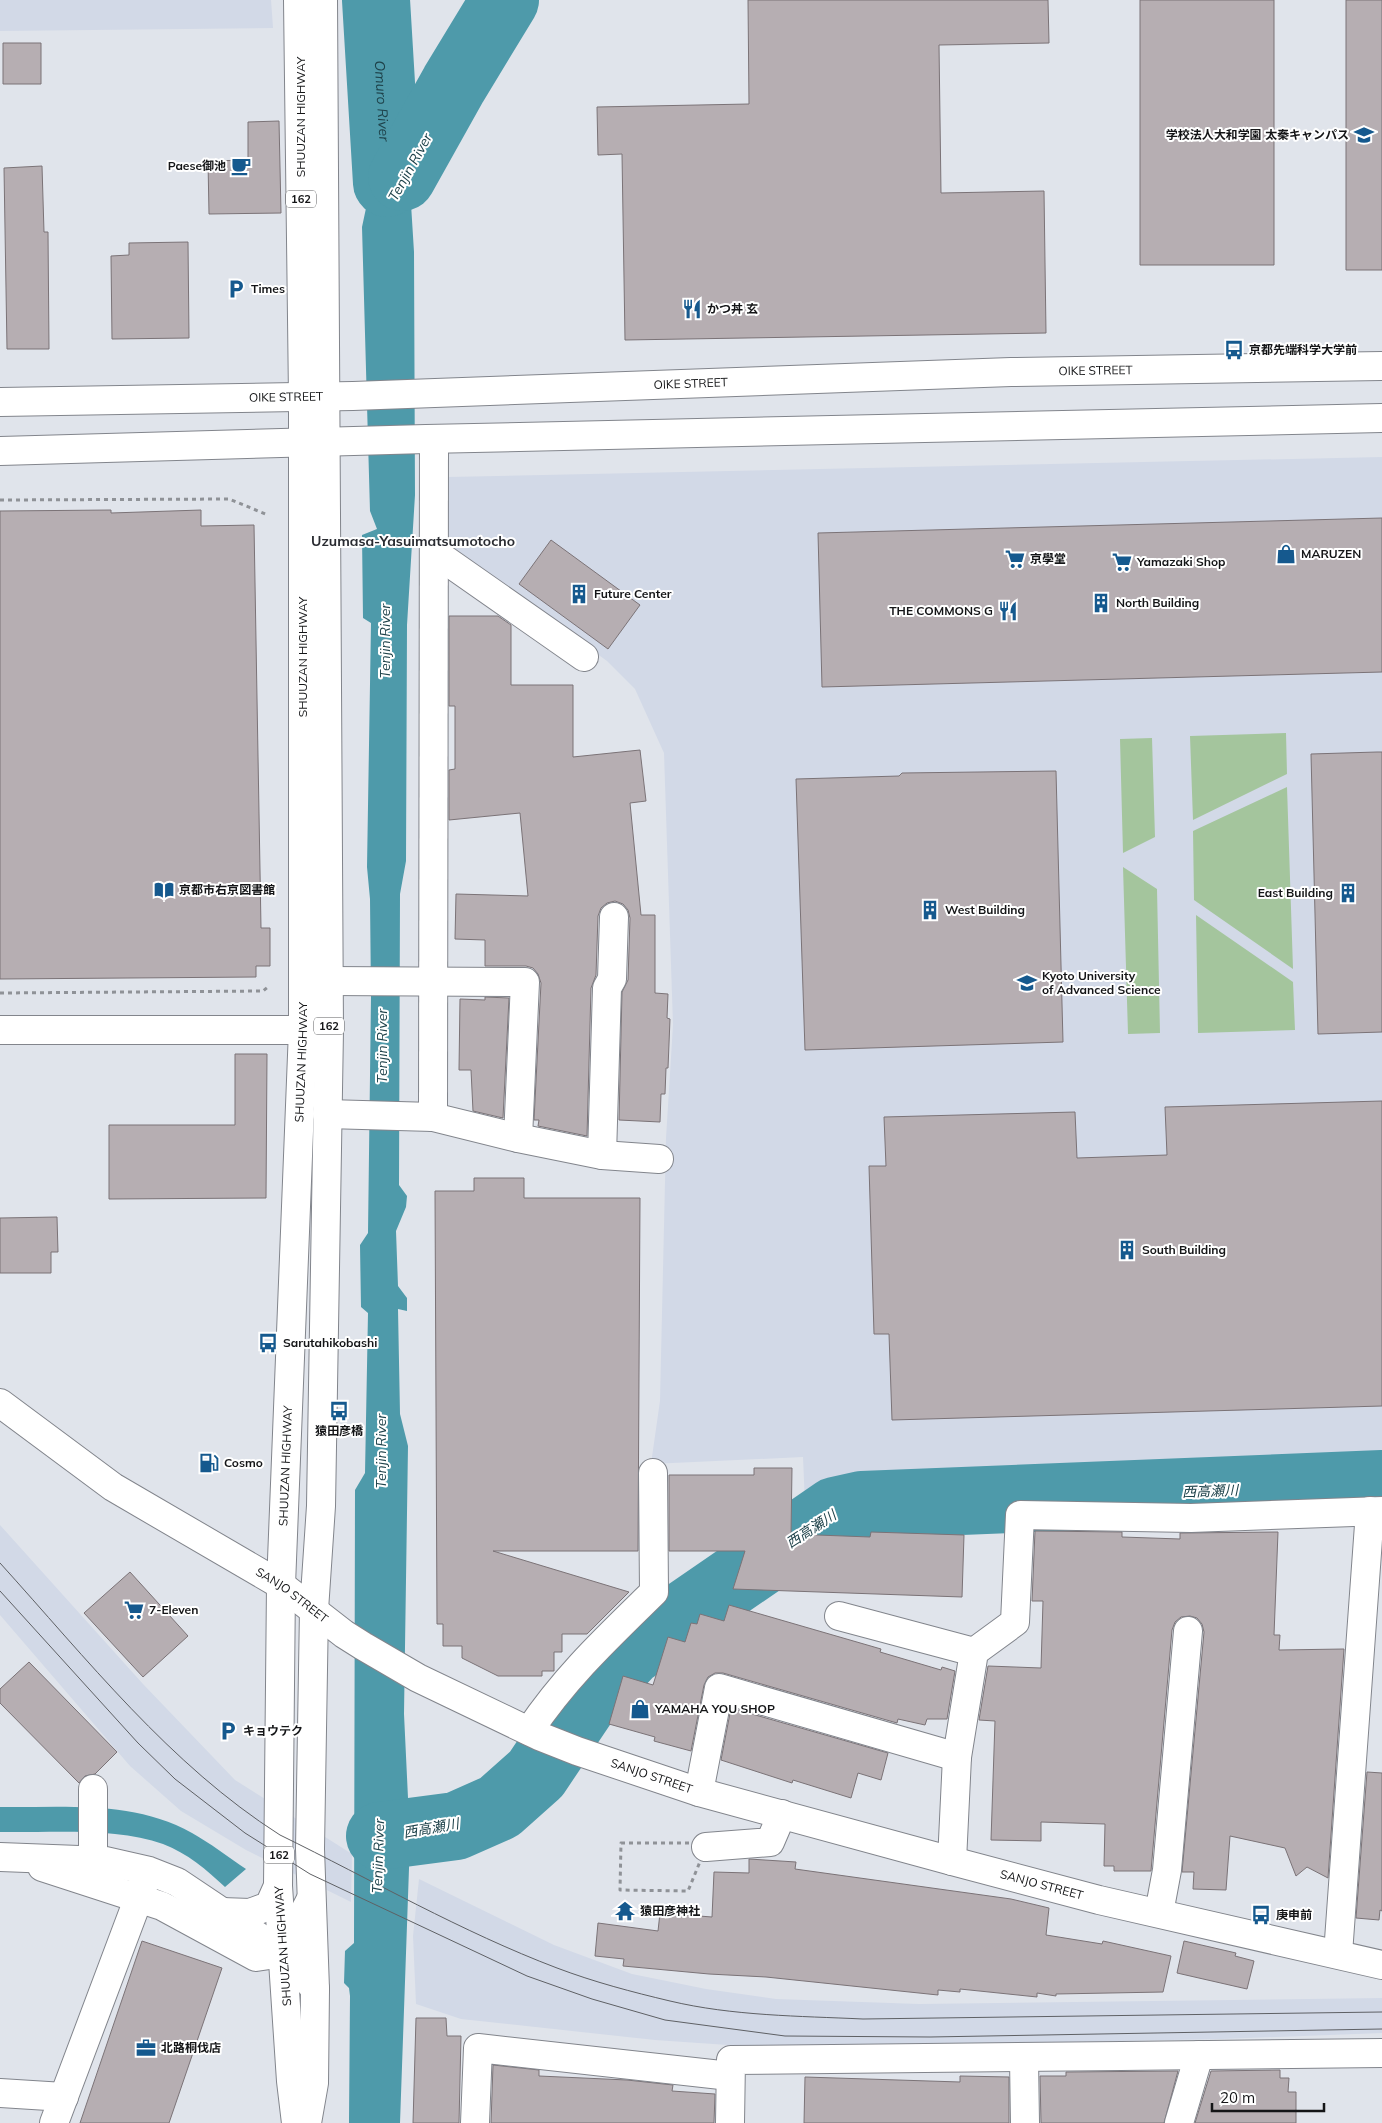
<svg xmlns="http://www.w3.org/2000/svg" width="1382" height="2123" viewBox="0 0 1382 2123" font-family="Mulish,'Noto Sans JP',sans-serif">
	<rect width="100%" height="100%" fill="#e0e4eb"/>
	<!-- built -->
	<path fill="#d2d9e7" d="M 0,0 L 271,0 L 273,28 L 0,31 Z
		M 1382,457 L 1382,1464 L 866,1482 L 805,1504 L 803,1457 L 651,1464 L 660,1401 L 666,1138 L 673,1025 L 664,753 L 635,689 L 607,661 L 447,546 L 447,477 Z
		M 0,1525 L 143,1684 L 235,1780 L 352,1854 L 351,1902 L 246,1850 L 181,1811 L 130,1766 L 0,1615 Z
		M 419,1879 L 554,1945 L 632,1974 L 706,1989 L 776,1999 L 919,2004 L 1382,1998 L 1382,2033 L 1221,2039 L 770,2048 L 655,2040 L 461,2019 L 416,2004 L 413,1936 Z"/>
	<!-- green -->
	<path fill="#a4c59d" d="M 1286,733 L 1287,774 L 1193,820 L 1190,736 Z
		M 1152,738 L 1155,837 L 1123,853 L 1120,739 Z
		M 1287,787 L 1293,969 L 1194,900 L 1193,831 Z
		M 1123,867 L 1157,889 L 1160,1033 L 1128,1034 Z
		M 1196,915 L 1293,982 L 1295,1030 L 1198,1033 Z"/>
	<!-- water -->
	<path fill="#4e9aaa" d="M 429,87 L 463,102 L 453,122 L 462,126 L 462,129 L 441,175 L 427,169 L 411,204 L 414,252 L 415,495 L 407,625 L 406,861 L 400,894 L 399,1185 L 407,1196 L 406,1207 L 396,1231 L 398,1286 L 407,1298 L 407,1311 L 398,1309 L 400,1414 L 408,1446 L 404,1714 L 410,1840 L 400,2123 L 349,2123 L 350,1996 L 349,1988 L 344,1983 L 345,1951 L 354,1943 L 355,1490 L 365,1473 L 368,1313 L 361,1307 L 360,1245 L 368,1233 L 371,997 L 370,899 L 367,867 L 371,623 L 363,618 L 362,535 L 377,529 L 370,511 L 362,227 L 372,180 L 363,176 L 360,101 L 367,102 L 369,90 L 400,88 L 410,96 L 421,96 Z
		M 0,1807 C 64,1808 133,1800 192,1833 C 210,1843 228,1857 246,1869 L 225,1887 C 207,1870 187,1853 163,1844 C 117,1827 49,1833 0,1832 Z"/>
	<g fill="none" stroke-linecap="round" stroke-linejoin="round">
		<!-- river -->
		<g stroke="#4e9aaa" stroke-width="68">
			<path id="s1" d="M 376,0 L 387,183"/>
			<path d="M 402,177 L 454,84 L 505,0"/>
			<path d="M 380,1836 L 456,1826 L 499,1807 L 536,1774 L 585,1701 L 630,1652 L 835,1511 L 862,1505 L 1382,1484"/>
		</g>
	</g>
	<!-- building -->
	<path fill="#b6aeb2" stroke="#7b7377" d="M 748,0 L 1048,0 L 1049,43 L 939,45 L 941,193 L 1044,191 L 1046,333 L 625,340 L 622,154 L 598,155 L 597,107 L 749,104 Z
		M 1140,0 L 1274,0 L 1274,265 L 1140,265 Z
		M 1346,0 L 1382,0 L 1382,270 L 1346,270 Z
		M 3,43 L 41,43 L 41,84 L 3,84 Z
		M 279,121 L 281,213 L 209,214 L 208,161 L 248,160 L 248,122 Z
		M 42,166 L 44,232 L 48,232 L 49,349 L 7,349 L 4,168 Z
		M 188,242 L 189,338 L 112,339 L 111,256 L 129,255 L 129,243 Z
		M 111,510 L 111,513 L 201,510 L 201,526 L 254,525 L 261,928 L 270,928 L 270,966 L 256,966 L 256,977 L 0,979 L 0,511 Z
		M 1382,518 L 1382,672 L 822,687 L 818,533 Z
		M 551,540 L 640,605 L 608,649 L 519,584 Z
		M 449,616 L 498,616 L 511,625 L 511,685 L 573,685 L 573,757 L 640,750 L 646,801 L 630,803 L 641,915 L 655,915 L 655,993 L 668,994 L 667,1018 L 670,1019 L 668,1068 L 666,1068 L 665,1094 L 661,1094 L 660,1122 L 619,1120 L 622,992 L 628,980 L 630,918 L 628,910 L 623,904 L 615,901 L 607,903 L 601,908 L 598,916 L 596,975 L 591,988 L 587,1136 L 538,1126 L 539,1120 L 534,1120 L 541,983 L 538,974 L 533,968 L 526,966 L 485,966 L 485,940 L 455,939 L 456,894 L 528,896 L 520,813 L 449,820 L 449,770 L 455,769 L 455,706 L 449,706 Z
		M 1377,752 L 1382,752 L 1382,1032 L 1318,1034 L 1311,754 Z
		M 1056,771 L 1063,1042 L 805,1050 L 796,779 L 899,776 L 902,773 Z
		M 485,997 L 509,998 L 503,1118 L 473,1111 L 471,1070 L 459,1070 L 460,999 L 485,1000 Z
		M 235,1054 L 267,1054 L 266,1198 L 109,1199 L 109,1125 L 235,1125 Z
		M 1382,1101 L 1382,1406 L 892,1420 L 889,1334 L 874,1334 L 869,1166 L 886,1166 L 884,1117 L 1075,1112 L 1077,1158 L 1167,1155 L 1165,1107 Z
		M 474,1178 L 524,1178 L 524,1198 L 640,1198 L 638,1551 L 493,1551 L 629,1592 L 587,1634 L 562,1634 L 562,1652 L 554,1652 L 554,1671 L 542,1671 L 542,1676 L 498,1676 L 462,1658 L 462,1646 L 443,1646 L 443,1624 L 437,1624 L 435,1191 L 474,1191 Z
		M 57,1217 L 58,1252 L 51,1252 L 51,1273 L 0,1273 L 0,1218 Z
		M 754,1468 L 792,1468 L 791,1534 L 870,1537 L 871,1532 L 964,1535 L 962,1597 L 733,1589 L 745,1551 L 669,1551 L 669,1475 L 754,1475 Z
		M 1035,1531 L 1122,1532 L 1122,1537 L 1180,1539 L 1180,1533 L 1278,1532 L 1274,1635 L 1280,1635 L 1279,1650 L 1344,1649 L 1328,1878 L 1307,1867 L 1296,1876 L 1285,1848 L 1230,1836 L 1226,1890 L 1193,1889 L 1194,1872 L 1182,1872 L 1204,1632 L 1202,1624 L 1197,1618 L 1190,1616 L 1181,1617 L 1175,1622 L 1172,1630 L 1151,1871 L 1114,1871 L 1114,1866 L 1104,1866 L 1105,1824 L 1041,1822 L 1041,1841 L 991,1840 L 995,1721 L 979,1720 L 988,1666 L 1041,1668 L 1043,1601 L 1032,1601 Z
		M 130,1572 L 188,1636 L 143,1677 L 84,1613 Z
		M 729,1605 L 881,1649 L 880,1652 L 941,1670 L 942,1667 L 955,1671 L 947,1719 L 927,1719 L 925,1725 L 898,1719 L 897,1723 L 723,1673 L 715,1673 L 708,1677 L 704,1685 L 691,1751 L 654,1741 L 655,1737 L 609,1724 L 623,1676 L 653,1685 L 668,1637 L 685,1642 L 691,1623 L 697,1624 L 700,1614 L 724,1621 Z
		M 29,1662 L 117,1752 L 95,1774 L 85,1776 L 79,1783 L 0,1703 L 0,1689 Z
		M 731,1708 L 888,1753 L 881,1780 L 858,1773 L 851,1798 L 793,1780 L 792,1783 L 721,1760 Z
		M 1367,1772 L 1382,1773 L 1382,1911 L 1380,1910 L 1379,1920 L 1356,1918 Z
		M 749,1859 L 796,1862 L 795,1869 L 1011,1899 L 1049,1908 L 1046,1935 L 1102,1944 L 1103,1941 L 1171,1956 L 1163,1992 L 1056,1994 L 1056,1996 L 1037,1993 L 1037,1997 L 960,1989 L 960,1992 L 938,1990 L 938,1995 L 766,1977 L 709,1974 L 623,1966 L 624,1959 L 595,1956 L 598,1923 L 658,1931 L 660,1913 L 712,1917 L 714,1872 L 749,1873 Z
		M 142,1941 L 222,1968 L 169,2123 L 80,2123 Z
		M 1184,1941 L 1236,1953 L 1235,1956 L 1254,1961 L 1247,1989 L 1177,1973 Z
		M 416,2018 L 446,2018 L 447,2036 L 461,2036 L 459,2123 L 413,2123 Z
		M 493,2065 L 539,2070 L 539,2076 L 627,2080 L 673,2085 L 672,2091 L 715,2094 L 714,2123 L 491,2123 Z
		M 1280,2070 L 1280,2078 L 1289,2078 L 1288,2092 L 1296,2092 L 1296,2123 L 1195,2123 L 1211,2071 Z
		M 1178,2071 L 1164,2123 L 1041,2123 L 1040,2076 L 1066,2076 L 1066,2072 Z
		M 960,2076 L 1009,2077 L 1009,2123 L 804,2123 L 805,2077 L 960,2082 Z"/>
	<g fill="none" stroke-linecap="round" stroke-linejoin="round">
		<defs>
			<g id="minor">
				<path id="s2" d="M 0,402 L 353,396 L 1011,372 L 1382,366"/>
				<path d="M 0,451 L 426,439 L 1382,418"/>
				<path d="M 434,552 L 584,657"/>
				<path d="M 328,981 L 525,982 L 518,1138"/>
				<path d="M 0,1030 L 303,1030"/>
				<path d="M 327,1114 L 433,1117 L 518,1138 L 602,1155 L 659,1159"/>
				<path d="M 433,1117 L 434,439"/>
				<path d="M 602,1155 L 607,988 L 612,979 L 614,917"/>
				<path d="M 839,1616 L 974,1652"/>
				<path d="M 529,1731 C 566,1676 607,1638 654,1592 L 653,1473"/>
				<path d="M 699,1792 L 719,1688 L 957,1757"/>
				<path d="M 706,1847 L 770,1842 L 782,1814"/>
				<path d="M 0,1857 L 105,1861 L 149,1871 L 177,1882 L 283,1953 L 315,1989"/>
				<path d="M 93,1860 L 93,1789"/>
				<path d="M 952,1861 L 957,1757 L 974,1652 L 1015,1622 L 1020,1515 L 1191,1518 L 1382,1511"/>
				<path d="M 42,1867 L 162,1906 L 256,1957 L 283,1953 L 311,1899"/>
				<path d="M 222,1912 L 250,1913 L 269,1906 L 278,1886"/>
				<path d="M 1159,1913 L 1167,1870 L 1188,1631"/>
				<path d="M 1338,1954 L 1370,1511"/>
				<path d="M 1024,2059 L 1025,2123"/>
				<path d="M 0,2093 L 64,2097"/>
				<path d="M 54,2123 L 145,1881"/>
				<path d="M 475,2123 L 478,2048 L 730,2076"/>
				<path d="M 730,2123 L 731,2060 C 948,2059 1165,2055 1382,2053"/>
				<path d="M 1179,2123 L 1199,2055"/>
			</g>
			<g id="major">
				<path id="s3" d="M 0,1403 L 113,1487 L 281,1585 L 344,1634 L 363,1646 L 418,1678 L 539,1736 L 577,1751 L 699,1792 L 952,1861 L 1099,1900 L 1382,1965"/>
			</g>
			<g id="highway">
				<path id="s4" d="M 296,2123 L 291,2081 L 278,1886 L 281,1585 L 303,1030 L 303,398 L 298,0"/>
				<path d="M 307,2123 L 314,2083 L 315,1989 L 310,1849 L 314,1610 L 321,1506 L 329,1030 L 323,0"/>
			</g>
		</defs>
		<!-- minor casing -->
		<use href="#minor" stroke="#82858c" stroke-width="30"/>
		<!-- major casing -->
		<use href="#major" stroke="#82858c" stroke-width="30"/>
		<!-- highway casing -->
		<use href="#highway" stroke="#82858c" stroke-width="30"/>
		<!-- path -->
		<path stroke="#8f9297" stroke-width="3" stroke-dasharray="4 4" stroke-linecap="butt" d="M 0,500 L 229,499 L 268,515
			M 0,993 L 263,991 L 269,986
			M 621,1843 L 699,1843 L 706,1847 L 688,1891 L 620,1890 Z"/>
		<!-- minor -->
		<use href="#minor" stroke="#fff" stroke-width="28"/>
		<!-- major -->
		<use href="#major" stroke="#fff" stroke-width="28"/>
		<!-- highway -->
		<use href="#highway" stroke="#fff" stroke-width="28"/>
		<!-- tram -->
		<path stroke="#5e6064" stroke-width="1" d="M 0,1563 C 87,1659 170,1765 280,1835 C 372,1880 462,1932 557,1968 C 594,1982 632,1992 670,2001 C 733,2016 799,2016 863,2019 L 1382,2012
			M 0,1591 L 138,1743 L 175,1779 L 245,1833 L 310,1874 L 527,1976 L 592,1999 L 665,2020 L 785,2036 L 930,2037 L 1382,2029"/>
	</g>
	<!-- icons -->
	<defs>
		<symbol id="university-bare" viewBox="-9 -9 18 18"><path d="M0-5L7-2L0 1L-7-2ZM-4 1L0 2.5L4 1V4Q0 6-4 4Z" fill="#15598e" stroke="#fff" stroke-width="2.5" paint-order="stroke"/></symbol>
		<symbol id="cafe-bare" viewBox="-9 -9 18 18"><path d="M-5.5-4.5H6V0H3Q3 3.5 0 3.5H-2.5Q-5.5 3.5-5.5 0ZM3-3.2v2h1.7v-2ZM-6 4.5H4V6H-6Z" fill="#15598e" stroke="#fff" stroke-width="2.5" paint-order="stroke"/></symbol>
		<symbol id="parking-bare" viewBox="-9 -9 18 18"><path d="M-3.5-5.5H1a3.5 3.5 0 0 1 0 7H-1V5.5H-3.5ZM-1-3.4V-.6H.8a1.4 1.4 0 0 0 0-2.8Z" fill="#15598e" stroke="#fff" stroke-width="2.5" paint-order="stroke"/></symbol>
		<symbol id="restaurant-bare" viewBox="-9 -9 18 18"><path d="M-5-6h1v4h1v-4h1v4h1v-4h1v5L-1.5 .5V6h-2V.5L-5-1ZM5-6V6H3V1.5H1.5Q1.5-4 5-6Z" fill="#15598e" stroke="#fff" stroke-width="2.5" paint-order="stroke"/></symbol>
		<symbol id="bus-bare" viewBox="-9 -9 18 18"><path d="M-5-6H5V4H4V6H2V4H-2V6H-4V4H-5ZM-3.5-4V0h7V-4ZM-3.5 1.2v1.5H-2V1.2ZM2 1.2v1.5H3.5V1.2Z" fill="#15598e" stroke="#fff" stroke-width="2.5" paint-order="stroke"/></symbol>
		<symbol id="shop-bare" viewBox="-9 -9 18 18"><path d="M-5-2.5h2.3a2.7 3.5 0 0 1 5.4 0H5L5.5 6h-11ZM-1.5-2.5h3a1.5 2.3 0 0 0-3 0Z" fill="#15598e" stroke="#fff" stroke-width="2.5" paint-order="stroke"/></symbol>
		<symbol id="supermarket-bare" viewBox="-9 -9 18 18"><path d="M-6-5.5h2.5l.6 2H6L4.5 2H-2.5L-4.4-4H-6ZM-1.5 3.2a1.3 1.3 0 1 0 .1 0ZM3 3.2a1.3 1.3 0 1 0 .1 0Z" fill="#15598e" stroke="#fff" stroke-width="2.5" paint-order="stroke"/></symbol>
		<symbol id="building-bare" viewBox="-9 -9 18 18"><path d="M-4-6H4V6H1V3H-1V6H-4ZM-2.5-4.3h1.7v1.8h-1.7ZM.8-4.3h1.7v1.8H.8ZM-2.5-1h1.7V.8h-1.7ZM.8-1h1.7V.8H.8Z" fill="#15598e" stroke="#fff" stroke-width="2.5" paint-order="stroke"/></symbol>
		<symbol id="library-bare" viewBox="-9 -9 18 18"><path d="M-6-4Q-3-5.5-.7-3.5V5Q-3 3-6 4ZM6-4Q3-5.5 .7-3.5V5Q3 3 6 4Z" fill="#15598e" stroke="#fff" stroke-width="2.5" paint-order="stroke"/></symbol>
		<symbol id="fuel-bare" viewBox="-9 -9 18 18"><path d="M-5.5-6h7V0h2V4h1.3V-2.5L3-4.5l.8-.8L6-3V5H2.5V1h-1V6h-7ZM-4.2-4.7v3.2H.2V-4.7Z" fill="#15598e" stroke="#fff" stroke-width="2.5" paint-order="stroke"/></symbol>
		<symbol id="temple-bare" viewBox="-9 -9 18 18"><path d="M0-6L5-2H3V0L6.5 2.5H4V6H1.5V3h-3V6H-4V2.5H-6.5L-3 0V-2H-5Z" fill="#15598e" stroke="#fff" stroke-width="2.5" paint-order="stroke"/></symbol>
		<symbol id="office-bare" viewBox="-9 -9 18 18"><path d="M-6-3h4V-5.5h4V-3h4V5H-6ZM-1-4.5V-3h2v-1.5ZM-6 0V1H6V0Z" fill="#15598e" stroke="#fff" stroke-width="2.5" paint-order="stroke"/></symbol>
	</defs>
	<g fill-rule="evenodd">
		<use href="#university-bare" x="1350" y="121" width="28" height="28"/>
		<use href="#cafe-bare" x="227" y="152" width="28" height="28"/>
		<use href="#parking-bare" x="222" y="275" width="28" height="28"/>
		<use href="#restaurant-bare" x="678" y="295" width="28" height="28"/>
		<use href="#bus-bare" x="1220" y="336" width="28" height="28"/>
		<use href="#shop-bare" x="1272" y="540" width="28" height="28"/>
		<use href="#supermarket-bare" x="1001" y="545" width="28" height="28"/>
		<use href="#supermarket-bare" x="1108" y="548" width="28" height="28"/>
		<use href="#building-bare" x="565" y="580" width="28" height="28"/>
		<use href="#building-bare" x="1087" y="589" width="28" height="28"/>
		<use href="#restaurant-bare" x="994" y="597" width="28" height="28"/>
		<use href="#library-bare" x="150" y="876" width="28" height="28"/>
		<use href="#building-bare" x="1334" y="879" width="28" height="28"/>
		<use href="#building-bare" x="916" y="896" width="28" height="28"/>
		<use href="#university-bare" x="1013" y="969" width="28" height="28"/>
		<use href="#building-bare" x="1113" y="1236" width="28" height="28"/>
		<use href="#bus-bare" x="254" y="1329" width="28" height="28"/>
		<use href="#bus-bare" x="325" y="1397" width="28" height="28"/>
		<use href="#fuel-bare" x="195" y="1449" width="28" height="28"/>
		<use href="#supermarket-bare" x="120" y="1596" width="28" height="28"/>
		<use href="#shop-bare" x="626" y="1695" width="28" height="28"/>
		<use href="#parking-bare" x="214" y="1717" width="28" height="28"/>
		<use href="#temple-bare" x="611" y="1897" width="28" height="28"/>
		<use href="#bus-bare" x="1247" y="1901" width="28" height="28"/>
		<use href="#office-bare" x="132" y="2034" width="28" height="28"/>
	</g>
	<g text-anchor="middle" stroke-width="4" stroke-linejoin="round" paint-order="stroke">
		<!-- shield labels -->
		<g fill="#fff" stroke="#5a5b5d" stroke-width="1">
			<rect x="286" y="190.5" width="30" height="17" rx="4"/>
			<rect x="314" y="1017.5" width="30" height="17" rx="4"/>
			<rect x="264" y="1846.5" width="30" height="17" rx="4"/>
		</g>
		<g font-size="11" font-weight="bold" fill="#141517">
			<text x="301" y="203">162</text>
			<text x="329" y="1030">162</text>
			<text x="279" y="1859">162</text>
		</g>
		<!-- street labels -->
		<g font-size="12" fill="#141517" stroke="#fff">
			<text transform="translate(301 117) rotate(-90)" y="4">SHUUZAN HIGHWAY</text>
			<text dy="4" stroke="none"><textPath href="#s2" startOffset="1096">OIKE STREET</textPath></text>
			<text dy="4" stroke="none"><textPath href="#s2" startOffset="691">OIKE STREET</textPath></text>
			<text dy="4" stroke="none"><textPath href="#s2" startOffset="286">OIKE STREET</textPath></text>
			<text transform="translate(303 657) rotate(-90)" y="4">SHUUZAN HIGHWAY</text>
			<text dy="4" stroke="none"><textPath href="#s4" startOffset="1062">SHUUZAN HIGHWAY</textPath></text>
			<text dy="4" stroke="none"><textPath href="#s4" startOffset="658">SHUUZAN HIGHWAY</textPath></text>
			<text dy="4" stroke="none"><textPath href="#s3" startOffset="350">SANJO STREET</textPath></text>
			<text dy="4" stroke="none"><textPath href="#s3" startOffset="755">SANJO STREET</textPath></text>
			<text dy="4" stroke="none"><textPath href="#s3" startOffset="1160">SANJO STREET</textPath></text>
			<text transform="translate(283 1946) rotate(-94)" y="4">SHUUZAN HIGHWAY</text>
		</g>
		<!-- poi labels -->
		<g font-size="12" font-weight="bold" fill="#141517" stroke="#fff" text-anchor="start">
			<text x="1349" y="139" text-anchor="end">学校法人大和学園 太秦キャンパス</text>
			<text x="226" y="170" text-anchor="end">Paese御池</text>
			<text x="251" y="293">Times</text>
			<text x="707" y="313">かつ丼 玄</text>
			<text x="1249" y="354">京都先端科学大学前</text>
			<text x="1301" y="558">MARUZEN</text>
			<text x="1030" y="563">京學堂</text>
			<text x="1137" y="566">Yamazaki Shop</text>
			<text x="594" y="598">Future Center</text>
			<text x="1116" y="607">North Building</text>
			<text x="993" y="615" text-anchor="end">THE COMMONS G</text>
			<text x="179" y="894">京都市右京図書館</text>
			<text x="1333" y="897" text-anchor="end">East Building</text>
			<text x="945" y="914">West Building</text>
			<text x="1042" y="980">Kyoto University<tspan x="1042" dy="14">of Advanced Science</tspan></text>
			<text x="1142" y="1254">South Building</text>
			<text x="283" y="1347">Sarutahikobashi</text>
			<text x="339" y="1435" text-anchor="middle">猿田彦橋</text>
			<text x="224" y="1467">Cosmo</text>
			<text x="149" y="1614">7-Eleven</text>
			<text x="655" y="1713">YAMAHA YOU SHOP</text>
			<text x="243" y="1735">キョウテク</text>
			<text x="640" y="1915">猿田彦神社</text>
			<text x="1276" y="1919">庚申前</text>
			<text x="161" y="2052">北路桐伐店</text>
		</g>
		<!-- water labels -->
		<g font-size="14" font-style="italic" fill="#1e424a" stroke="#fff">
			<text dy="5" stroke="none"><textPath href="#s1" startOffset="101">Omuro River</textPath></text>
			<text transform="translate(410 167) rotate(-61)" y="5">Tenjin River</text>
			<text transform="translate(385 641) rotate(-90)" y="5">Tenjin River</text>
			<text transform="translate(382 1046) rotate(-90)" y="5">Tenjin River</text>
			<text transform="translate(381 1451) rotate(-90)" y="5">Tenjin River</text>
			<text transform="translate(1210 1491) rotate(-2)" y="5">西高瀬川</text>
			<text transform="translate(811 1529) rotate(-33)" y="5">西高瀬川</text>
			<text transform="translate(431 1828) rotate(-10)" y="5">西高瀬川</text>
			<text transform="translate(378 1856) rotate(-88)" y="5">Tenjin River</text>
		</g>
		<!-- neighbourhood labels -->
		<g font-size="14" font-weight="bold" fill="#292b31" stroke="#fff">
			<text x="413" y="546">Uzumasa-Yasuimatsumotocho</text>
		</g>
	</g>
	<!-- scale -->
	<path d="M1212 2103v8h112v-8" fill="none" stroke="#141517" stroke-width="2.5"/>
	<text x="1220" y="2103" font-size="15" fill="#141517" stroke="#ffffff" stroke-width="4" paint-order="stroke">20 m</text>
</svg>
